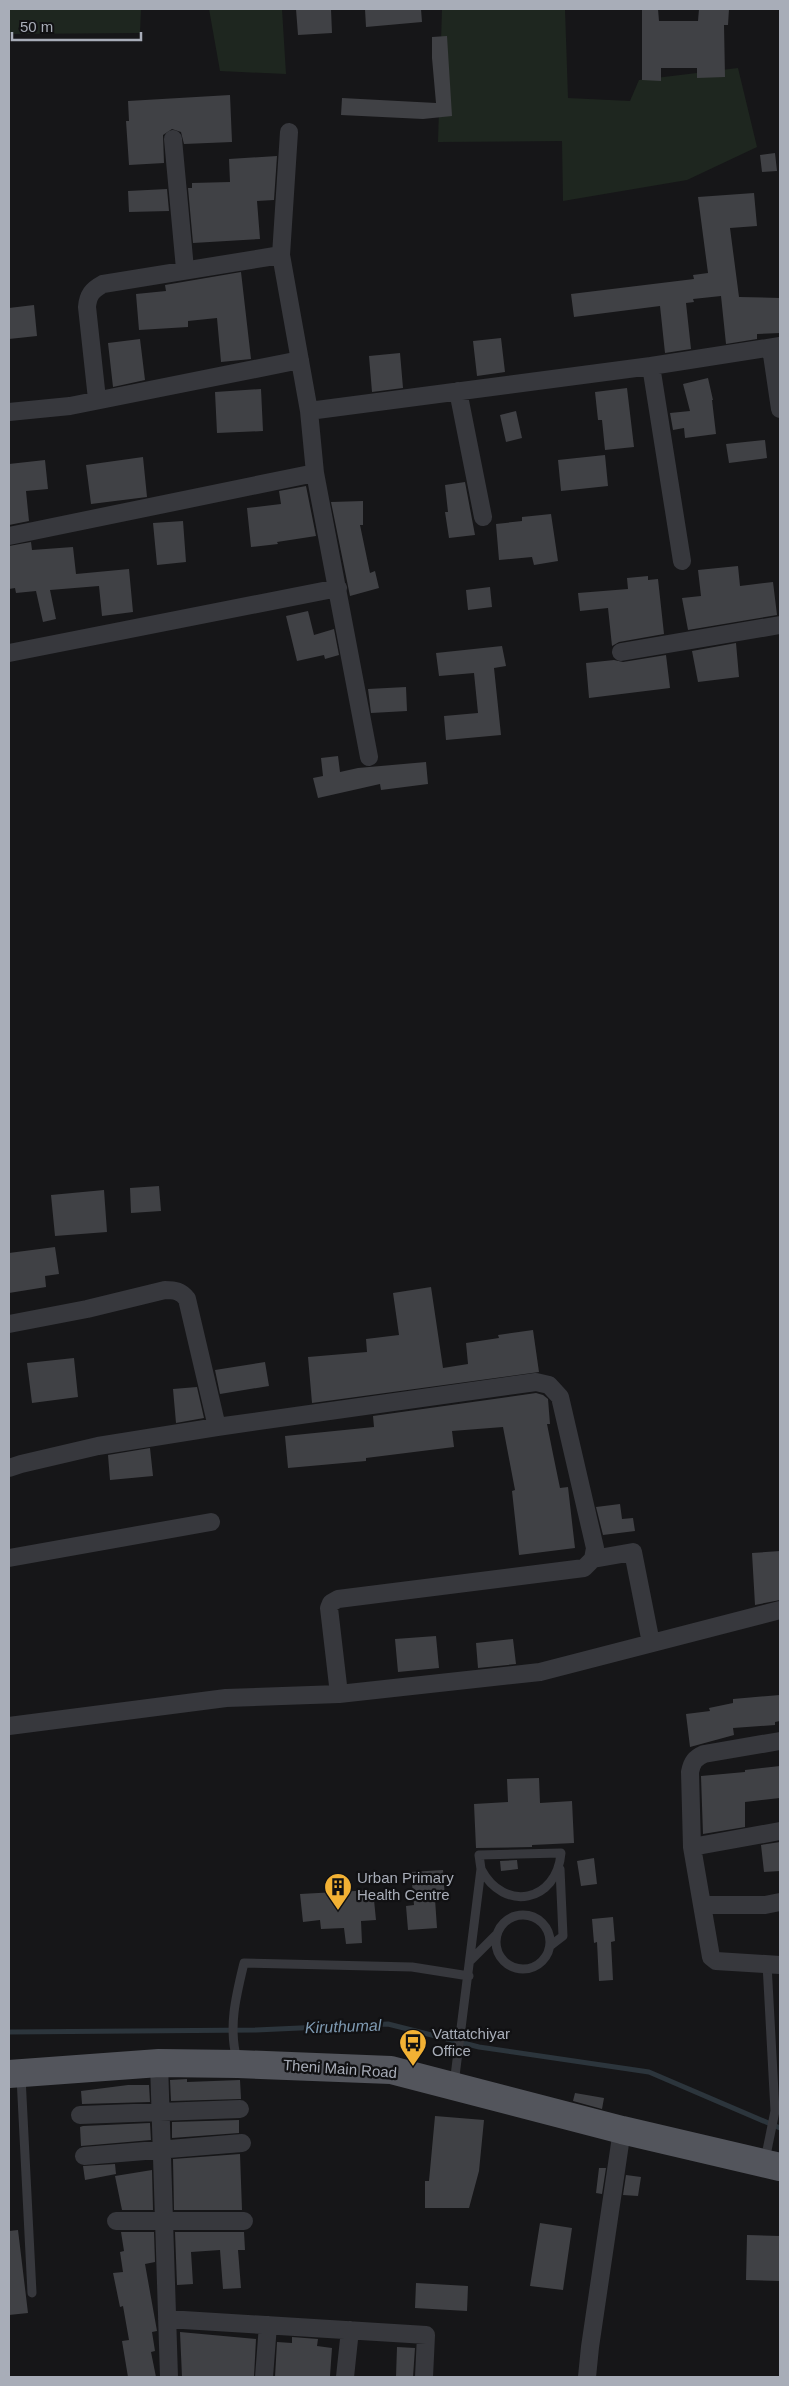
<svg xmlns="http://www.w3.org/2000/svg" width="789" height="2386" viewBox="0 0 789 2386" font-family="Helvetica,sans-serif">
	<rect width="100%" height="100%" fill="#161618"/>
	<!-- green -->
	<path fill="#1e261f" d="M 9,9 L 141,9 L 140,33 L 9,34 Z
		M 209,9 L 282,9 L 286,74 L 220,71 Z
		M 442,9 L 565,9 L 568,98 L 630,101 L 639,80 L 738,68 L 757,147 L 687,180 L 563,201 L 562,141 L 438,142 Z"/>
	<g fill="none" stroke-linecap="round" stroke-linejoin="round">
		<!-- stream -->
		<path stroke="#2c353c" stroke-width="5" d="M 9,2032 L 256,2030 L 388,2024 L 479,2047 L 649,2072 L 780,2128"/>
	</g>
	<!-- building -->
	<path fill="#404145" d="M 296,9 L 331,9 L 332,33 L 298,35 Z
		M 365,9 L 421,9 L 422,22 L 366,27 Z
		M 642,9 L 658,9 L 659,21 L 698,21 L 699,9 L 729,9 L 728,25 L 724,25 L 725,77 L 697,78 L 697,68 L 661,68 L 661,81 L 642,80 Z
		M 447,36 L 452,116 L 423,119 L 341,115 L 342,98 L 436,103 L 432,58 L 432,37 Z
		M 230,95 L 232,142 L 184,144 L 181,132 L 172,129 L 163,135 L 164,163 L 129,165 L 126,121 L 129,121 L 128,101 Z
		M 775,153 L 777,171 L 762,172 L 760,155 Z
		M 277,156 L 274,200 L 257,201 L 260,239 L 193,243 L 188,188 L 192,188 L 192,183 L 230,182 L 229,159 Z
		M 167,189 L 169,211 L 129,212 L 128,191 Z
		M 754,193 L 757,226 L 730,228 L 739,297 L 780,298 L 780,333 L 757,334 L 757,339 L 726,344 L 721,296 L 693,299 L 694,302 L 686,303 L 691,349 L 665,353 L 660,306 L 574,317 L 571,294 L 694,279 L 693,275 L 708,273 L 698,197 Z
		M 241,272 L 251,359 L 221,362 L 217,318 L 188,321 L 188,327 L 139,330 L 136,294 L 166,291 L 165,285 Z
		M 34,305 L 37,336 L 9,339 L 9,308 Z
		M 501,338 L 505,372 L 477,376 L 473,341 Z
		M 140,339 L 145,380 L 113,387 L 108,343 Z
		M 400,353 L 403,388 L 372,392 L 369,356 Z
		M 708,378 L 713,400 L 712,400 L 716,434 L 685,438 L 684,428 L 673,430 L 670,413 L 690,411 L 683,384 Z
		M 627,388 L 634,447 L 605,450 L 602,420 L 598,420 L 595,392 Z
		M 261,389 L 263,431 L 217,433 L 215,392 Z
		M 516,411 L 522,438 L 506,442 L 500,415 Z
		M 765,440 L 767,458 L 729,463 L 726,444 Z
		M 605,455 L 608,486 L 561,491 L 558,460 Z
		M 143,457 L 147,497 L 91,504 L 86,465 Z
		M 45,460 L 48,489 L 26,491 L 29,521 L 9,525 L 9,464 Z
		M 465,482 L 475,535 L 449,538 L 445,512 L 448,512 L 445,485 Z
		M 306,486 L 316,536 L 277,542 L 278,544 L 251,547 L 247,508 L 281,504 L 279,491 Z
		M 363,501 L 363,525 L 360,525 L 370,573 L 375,571 L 379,588 L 350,596 L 331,502 Z
		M 551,514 L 558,561 L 534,565 L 532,557 L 499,560 L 496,524 L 522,521 L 522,517 Z
		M 183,521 L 186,562 L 157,565 L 153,523 Z
		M 31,542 L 32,550 L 73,547 L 76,574 L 129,569 L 133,612 L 102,616 L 99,586 L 50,590 L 56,619 L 43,622 L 36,591 L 16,593 L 15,588 L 9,589 L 9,546 Z
		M 738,566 L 740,586 L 773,582 L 777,615 L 688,630 L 682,598 L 701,596 L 698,570 Z
		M 648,576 L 648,580 L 658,579 L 664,634 L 619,642 L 612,646 L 608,608 L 580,611 L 578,593 L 628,589 L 627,578 Z
		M 490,587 L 492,607 L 468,610 L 466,590 Z
		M 308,611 L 314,635 L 334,629 L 339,655 L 325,659 L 324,655 L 297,661 L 286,616 Z
		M 736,643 L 739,677 L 698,682 L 692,651 Z
		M 502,646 L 506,666 L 494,668 L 501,735 L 446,740 L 444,716 L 478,713 L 474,673 L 439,676 L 436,653 Z
		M 666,655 L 670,688 L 589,698 L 586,663 L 614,660 L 623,662 Z
		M 406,687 L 407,711 L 371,713 L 368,689 Z
		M 338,756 L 340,772 L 358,768 L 426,762 L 428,784 L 381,790 L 380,784 L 318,798 L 313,778 L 323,776 L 321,758 Z
		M 159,1186 L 161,1211 L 131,1213 L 130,1188 Z
		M 104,1190 L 107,1232 L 55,1236 L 51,1195 Z
		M 55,1247 L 59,1274 L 45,1276 L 46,1287 L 9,1293 L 9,1253 Z
		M 431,1287 L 443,1368 L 468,1364 L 466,1343 L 499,1338 L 498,1335 L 533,1330 L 539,1372 L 312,1403 L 308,1357 L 367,1352 L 366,1339 L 399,1335 L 393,1293 Z
		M 74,1358 L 78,1397 L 32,1403 L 27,1363 Z
		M 265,1362 L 269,1386 L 220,1394 L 215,1370 Z
		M 197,1387 L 204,1418 L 176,1423 L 173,1389 Z
		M 536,1393 L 543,1395 L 548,1399 L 550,1424 L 547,1424 L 553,1454 L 560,1488 L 568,1487 L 575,1548 L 519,1555 L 512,1491 L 515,1490 L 503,1427 L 452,1431 L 454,1447 L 366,1458 L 366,1461 L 288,1468 L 285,1436 L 374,1427 L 373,1416 Z
		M 150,1448 L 153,1476 L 110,1480 L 108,1455 Z
		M 620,1504 L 622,1519 L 633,1518 L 635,1531 L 603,1535 L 596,1507 Z
		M 780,1551 L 780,1600 L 755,1605 L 752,1553 Z
		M 436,1636 L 439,1668 L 398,1672 L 395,1639 Z
		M 513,1639 L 516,1664 L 478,1668 L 476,1643 Z
		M 780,1695 L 780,1721 L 775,1722 L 775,1725 L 733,1728 L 734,1735 L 690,1747 L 686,1714 L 710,1711 L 709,1708 L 733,1703 L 733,1699 Z
		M 780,1766 L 780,1798 L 745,1802 L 745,1827 L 703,1834 L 701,1776 L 745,1772 L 745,1770 Z
		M 539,1778 L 540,1803 L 572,1801 L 574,1843 L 532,1845 L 532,1847 L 476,1848 L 474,1804 L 508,1802 L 507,1779 Z
		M 780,1842 L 780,1871 L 764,1872 L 761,1845 Z
		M 594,1858 L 597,1884 L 581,1886 L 577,1861 Z
		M 517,1860 L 518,1869 L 501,1871 L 500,1861 Z
		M 443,1870 L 445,1898 L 435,1899 L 437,1928 L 408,1930 L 406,1906 L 414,1905 L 411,1872 Z
		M 373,1890 L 376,1920 L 361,1921 L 362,1943 L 346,1944 L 344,1928 L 321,1929 L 320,1920 L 303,1922 L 300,1894 Z
		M 613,1917 L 615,1941 L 611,1942 L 613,1980 L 599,1981 L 597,1942 L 594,1943 L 592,1919 Z
		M 187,2079 L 187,2082 L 240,2080 L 241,2099 L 171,2101 L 170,2080 Z
		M 128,2085 L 149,2085 L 150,2102 L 82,2104 L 81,2091 Z
		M 575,2093 L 604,2098 L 602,2109 L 573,2101 Z
		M 435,2116 L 484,2120 L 479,2171 L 469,2208 L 425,2208 L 425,2181 L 429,2181 Z
		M 239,2120 L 239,2133 L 172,2138 L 172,2122 Z
		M 150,2123 L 151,2140 L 81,2146 L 80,2127 L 83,2126 Z
		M 240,2154 L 242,2210 L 174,2210 L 173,2159 Z
		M 115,2164 L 116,2174 L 85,2180 L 83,2166 Z
		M 599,2168 L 606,2168 L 602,2194 L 596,2193 Z
		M 152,2170 L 153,2210 L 122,2210 L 115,2176 Z
		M 626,2175 L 641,2177 L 638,2196 L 623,2195 Z
		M 540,2223 L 572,2228 L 563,2290 L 530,2286 Z
		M 18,2230 L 28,2313 L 9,2315 L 9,2231 Z
		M 121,2232 L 154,2232 L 155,2262 L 145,2264 L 157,2331 L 152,2332 L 155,2351 L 151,2352 L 156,2377 L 128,2377 L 122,2341 L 129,2340 L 123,2306 L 120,2307 L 113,2273 L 123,2272 L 120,2252 L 124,2251 Z
		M 175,2232 L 244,2232 L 245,2250 L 238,2250 L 241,2288 L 223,2289 L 220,2250 L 191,2252 L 193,2284 L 177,2285 Z
		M 747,2235 L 780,2236 L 780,2281 L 746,2280 Z
		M 416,2283 L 468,2286 L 467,2311 L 415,2308 Z
		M 180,2332 L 256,2339 L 254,2377 L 182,2377 Z
		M 292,2337 L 318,2339 L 317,2346 L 332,2348 L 330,2376 L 275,2377 L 277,2342 L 292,2343 Z
		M 397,2347 L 415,2348 L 413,2377 L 396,2377 Z"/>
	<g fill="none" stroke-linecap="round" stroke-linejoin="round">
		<!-- lane -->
		<path stroke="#37383d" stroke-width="9" d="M496 1942a27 27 0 1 1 54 0a27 27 0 1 1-54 0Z
			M 550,1946 L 563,1936 L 560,1869
			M 471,1960 L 497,1934
			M 237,2060 C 228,2027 236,1996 244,1963 L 412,1967 L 469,1976
			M 21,2077 L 32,2293
			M 454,2084 L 481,1869 L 479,1855 L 561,1853 C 557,1902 504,1913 481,1869
			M 765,2160 L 775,2111 L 767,1964"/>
		<!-- street -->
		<path stroke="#37383d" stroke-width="18" d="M 289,132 L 281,255 L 309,411
			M 173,139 L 185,269
			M 771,348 L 780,409
			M 651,366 L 682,561
			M 458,391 L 483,517
			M 97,399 L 87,307 C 88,295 92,290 103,284 L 281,255
			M 9,412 L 70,406 L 300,360
			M 315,473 L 369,757
			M 9,536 L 315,473 L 309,411 L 651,366 L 780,346
			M 621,652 L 780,625
			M 9,653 L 338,588
			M 9,1324 L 87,1309 L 165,1290 C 175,1290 181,1291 187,1299 L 217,1427
			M 9,1468 L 21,1464 L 98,1446 L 217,1427 L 536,1382 L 549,1385 L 560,1397 L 595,1548 L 593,1559 L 584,1568 L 338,1599 L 331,1603 L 329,1608 L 339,1694 L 226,1698 L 9,1726
			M 9,1558 L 211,1522
			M 593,1559 L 633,1552 L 651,1643
			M 339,1694 L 540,1672 L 780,1610
			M 780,1741 L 704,1754 C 695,1758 692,1762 690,1772 L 692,1847 L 711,1957 L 716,1961 L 780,1965
			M 692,1847 L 780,1831
			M 702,1905 L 765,1905 L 780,1902
			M 159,2063 L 169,2377
			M 80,2115 L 240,2109
			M 84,2156 L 242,2143
			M 116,2221 L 244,2221
			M 167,2319 L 426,2335 L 424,2377
			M 264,2377 L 268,2325
			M 345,2377 L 350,2330
			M 587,2377 L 590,2347 L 622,2130"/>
		<!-- primary -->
		<path stroke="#53555c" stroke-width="28" d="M 9,2074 L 159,2063 L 238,2064 L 391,2070 L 622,2130 L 780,2167"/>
	</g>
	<!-- icons -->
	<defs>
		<symbol id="building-pin" viewBox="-11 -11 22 30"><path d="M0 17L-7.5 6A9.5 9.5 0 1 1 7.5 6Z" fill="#f2b134" stroke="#111113"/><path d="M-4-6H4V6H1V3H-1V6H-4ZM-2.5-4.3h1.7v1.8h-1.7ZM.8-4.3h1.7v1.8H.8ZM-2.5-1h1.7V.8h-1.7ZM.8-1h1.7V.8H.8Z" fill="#111"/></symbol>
		<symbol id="bus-pin" viewBox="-11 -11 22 30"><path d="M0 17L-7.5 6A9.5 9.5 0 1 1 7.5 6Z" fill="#f2b134" stroke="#111113"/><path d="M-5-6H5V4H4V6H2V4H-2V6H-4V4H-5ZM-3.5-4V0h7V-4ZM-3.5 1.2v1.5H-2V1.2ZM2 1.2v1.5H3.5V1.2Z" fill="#111"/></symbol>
	</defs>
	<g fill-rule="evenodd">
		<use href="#building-pin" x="322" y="1871" width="32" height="43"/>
		<use href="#bus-pin" x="397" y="2027" width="32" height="43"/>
	</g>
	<g text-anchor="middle" stroke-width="4.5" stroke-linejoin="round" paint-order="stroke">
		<!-- poi labels -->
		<g font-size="15" fill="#a8adb8" stroke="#111113" text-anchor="start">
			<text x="357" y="1883">Urban Primary<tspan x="357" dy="17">Health Centre</tspan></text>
			<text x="432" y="2039">Vattatchiyar<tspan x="432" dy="17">Office</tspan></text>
		</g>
		<!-- street labels -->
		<g font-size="15" fill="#a8adb8" stroke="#111113">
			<text transform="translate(340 2069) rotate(4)" y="5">Theni Main Road</text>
		</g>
		<!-- water labels -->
		<g font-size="16" font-style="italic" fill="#7f9bb3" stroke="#111113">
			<text transform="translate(343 2026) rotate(-2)" y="6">Kiruthumal</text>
		</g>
	</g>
	<!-- border -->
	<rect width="789" height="2386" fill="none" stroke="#a8adb8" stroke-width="20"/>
	<!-- scale -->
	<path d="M12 32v8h129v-8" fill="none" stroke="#a8adb8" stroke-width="2.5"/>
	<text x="20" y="32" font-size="15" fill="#a8adb8" stroke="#111113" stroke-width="4" paint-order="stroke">50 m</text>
</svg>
